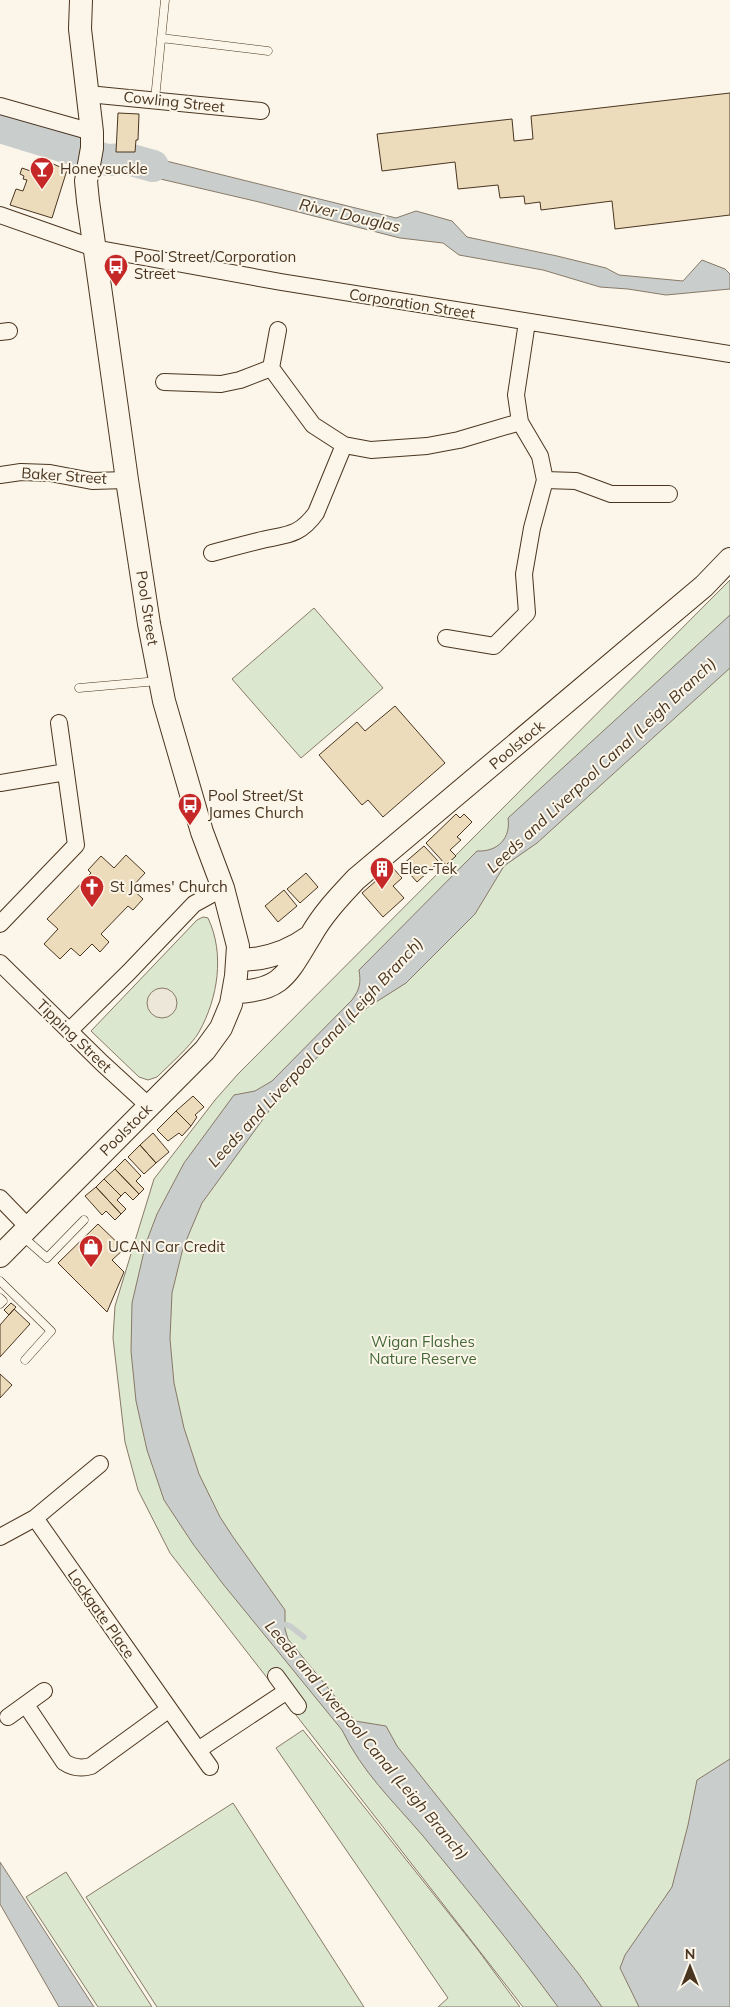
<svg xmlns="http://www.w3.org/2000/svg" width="730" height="2007" viewBox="0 0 730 2007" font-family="Mulish,sans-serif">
	<rect width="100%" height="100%" fill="#fbf6e9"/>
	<!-- green -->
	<path fill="#dce7d0" stroke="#887966" d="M 730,580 L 730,2007 L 523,2007 L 170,1553 L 138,1490 L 125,1442 L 113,1338 L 115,1306 L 154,1179 L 215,1100 L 238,1074 Z
		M 314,608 L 383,688 L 301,758 L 232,679 Z
		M 203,917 L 208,918 C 225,954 218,998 199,1032 C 191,1046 169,1065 157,1077 L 148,1080 L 139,1077 L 91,1031 L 197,920 Z
		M 303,1730 L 478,1950 L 520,2007 L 438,2007 L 448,1998 L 276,1748 Z
		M 233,1803 L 364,2007 L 157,2007 L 86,1897 Z
		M 66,1872 L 152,2007 L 98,2007 L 26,1897 Z"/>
	<!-- parking -->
	<path fill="#ede7d9" stroke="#887966" d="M147 1003a15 15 0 1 1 30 0a15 15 0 1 1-30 0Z"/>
	<!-- water -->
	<path fill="#c9cecd" stroke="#887966" d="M 0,115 L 63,134 L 70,138 L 67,153 L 0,133 Z
		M 110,153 L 138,154 L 396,218 L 416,211 L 452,221 L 467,237 L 557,256 L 606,268 L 619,275 L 683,281 L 702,260 L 725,269 L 730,274 L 730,289 L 666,295 L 628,289 L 600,287 L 543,270 L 459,255 L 443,243 L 400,238 L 259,202 L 109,167 Z
		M 730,615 L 730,668 L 537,843 L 504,866 L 475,914 L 406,983 L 365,1009 L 282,1093 L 202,1203 L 183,1248 L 172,1293 L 170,1339 L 174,1383 L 184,1428 L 199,1474 L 220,1517 L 233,1537 L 285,1610 L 285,1629 L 288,1639 L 355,1721 L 386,1726 L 397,1746 L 578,1973 L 602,2007 L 558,2007 C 515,1948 469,1892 423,1836 C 393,1801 362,1772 342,1730 L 223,1584 L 193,1544 L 164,1500 L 147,1450 L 136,1401 L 131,1351 L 132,1303 L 146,1243 L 157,1214 L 184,1163 L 234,1095 L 255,1091 L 272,1081 L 352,1000 C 360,989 361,983 359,970 L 477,851 C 498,852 511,838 508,818 Z
		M 730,1759 L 730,2007 L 639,2007 L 620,1968 L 625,1955 L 672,1887 L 688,1825 L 697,1780 Z
		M 0,1862 L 94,2007 L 59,2007 L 0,1904 Z"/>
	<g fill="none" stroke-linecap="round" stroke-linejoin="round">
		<!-- stream -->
		<path stroke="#c9cecd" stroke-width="5.5" d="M 278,1623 L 290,1626 L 304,1637"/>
		<!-- river -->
		<path stroke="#c9cecd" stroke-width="32" d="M 0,127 L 107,160 L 128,159 L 153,166"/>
	</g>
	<!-- building -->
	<path fill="#ecdcbc" stroke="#4a3520" d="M 730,93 L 730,215 L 615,229 L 612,201 L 541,210 L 540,202 L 525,204 L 524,196 L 500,198 L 498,185 L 458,189 L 455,162 L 382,171 L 377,134 L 512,119 L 514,141 L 533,139 L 531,116 Z
		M 118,113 L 139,114 L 138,140 L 136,140 L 135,152 L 116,152 Z
		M 44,160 L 67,170 L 52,218 L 10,205 L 16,189 L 23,191 L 27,180 L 23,179 L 24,176 L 20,174 L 22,168 L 39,174 Z
		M 395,706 L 445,763 L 383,817 L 368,800 L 362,805 L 319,755 L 357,722 L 365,731 Z
		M 456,814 L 460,818 L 464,814 L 472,822 L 457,837 L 461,840 L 450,850 L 456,856 L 446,865 L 426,843 Z
		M 424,846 L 439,862 L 417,882 L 402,865 Z
		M 126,855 L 145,873 L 131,888 L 143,899 L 133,910 L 128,906 L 101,934 L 109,942 L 100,952 L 92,944 L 80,956 L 71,948 L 60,959 L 44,944 L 58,929 L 47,919 L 91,873 L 88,870 L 101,856 L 114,868 Z
		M 392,867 L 402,878 L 393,886 L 404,898 L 383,917 L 362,893 Z
		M 306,873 L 318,887 L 300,903 L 287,889 Z
		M 284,890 L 297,906 L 278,922 L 265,906 Z
		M 193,1096 L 204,1107 L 195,1115 L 197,1117 L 191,1126 L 176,1111 Z
		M 176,1111 L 191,1126 L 182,1136 L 179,1133 L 168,1141 L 157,1130 Z
		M 153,1133 L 169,1152 L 156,1163 L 140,1145 Z
		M 140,1145 L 156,1163 L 144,1174 L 128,1157 Z
		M 125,1159 L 141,1176 L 136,1181 L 144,1189 L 139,1194 L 115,1169 Z
		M 115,1169 L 139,1194 L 133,1200 L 125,1192 L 121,1196 L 104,1179 Z
		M 104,1179 L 121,1196 L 117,1200 L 126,1209 L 121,1214 L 96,1187 Z
		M 96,1187 L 121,1214 L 115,1220 L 106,1211 L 102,1215 L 85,1196 Z
		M 98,1224 L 124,1249 L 112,1260 L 124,1272 L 107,1312 L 58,1263 Z
		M 11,1303 L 16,1307 L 9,1315 L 4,1310 Z
		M 14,1309 L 30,1324 L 0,1357 L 0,1325 Z
		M 0,1374 L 12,1385 L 0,1398 Z"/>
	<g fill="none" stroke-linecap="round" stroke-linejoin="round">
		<defs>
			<path id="lane" d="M 161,38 L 268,51
				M 155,99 L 165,0
				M 79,688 L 158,681
				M 22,1236 L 47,1258 L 84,1220
				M 0,1281 L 51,1331 L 25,1360
				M 0,1298 L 3,1301 L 0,1304"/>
			<path id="street" d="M 88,94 L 261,111
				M 0,106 L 92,132
				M 0,215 L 94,248 L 281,282 L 730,354
				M 0,332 L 9,331
				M 271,368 L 313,425 L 344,445 L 371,450 L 427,446 L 459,440 L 520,422
				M 164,382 L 221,384 L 240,380 L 271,368 L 278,330
				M 0,475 L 21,472 L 50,473 L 92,481 L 127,480
				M 545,480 L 576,481 L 611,494 L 669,494
				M 212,553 C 227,549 242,545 258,541 C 284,534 298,538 316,513 L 344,445
				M 446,638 L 494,646 L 527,613 L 524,574 L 532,528 L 545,480 L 540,456 L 520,422 L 516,395 L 527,322
				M 0,783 L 66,772
				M 0,924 L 76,845 L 59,723
				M 0,963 L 102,1063 L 150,1107
				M 69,1031 L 129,972 L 194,904 L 223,888
				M 0,1198 L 28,1227
				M 35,1518 L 100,1464
				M 0,1537 L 35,1518 L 198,1750 L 287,1691
				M 276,1676 L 298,1706
				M 26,1705 L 64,1762 C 73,1768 81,1769 91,1766 L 168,1710
				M 8,1717 L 44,1691
				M 198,1750 L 210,1767"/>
			<path id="secondary" d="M 238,960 C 264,960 287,953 309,937
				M 234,992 C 282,991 287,974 310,937 C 322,915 339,897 356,879 L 704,586 L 730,559
				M 0,1256 L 205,1050 L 221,1028 L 231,1004 L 236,976 L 238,946 L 223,888 L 202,832 L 164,701 L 149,624 L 127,480 L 88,201 L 86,181 L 92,148 L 92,132 L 80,29 L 81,0"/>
		</defs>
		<!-- lane casing -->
		<use href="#lane" stroke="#4a3520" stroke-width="9"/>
		<!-- street casing -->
		<use href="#street" stroke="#4a3520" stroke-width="18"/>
		<!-- secondary casing -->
		<use href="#secondary" stroke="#4a3520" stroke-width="24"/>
		<!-- lane -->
		<use href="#lane" stroke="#fbf6e9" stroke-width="8"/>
		<!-- street -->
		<use href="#street" stroke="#fbf6e9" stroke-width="16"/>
		<!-- secondary -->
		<use href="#secondary" stroke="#fbf6e9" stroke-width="22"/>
	</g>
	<!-- icons -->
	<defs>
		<symbol id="bar-pin" viewBox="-11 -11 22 30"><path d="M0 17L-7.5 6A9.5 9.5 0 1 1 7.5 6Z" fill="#c62828" stroke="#fbf6e9"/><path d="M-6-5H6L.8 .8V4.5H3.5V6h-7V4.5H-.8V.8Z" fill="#fff"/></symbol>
		<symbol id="bus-pin" viewBox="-11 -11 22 30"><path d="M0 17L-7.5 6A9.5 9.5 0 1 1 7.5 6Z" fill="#c62828" stroke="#fbf6e9"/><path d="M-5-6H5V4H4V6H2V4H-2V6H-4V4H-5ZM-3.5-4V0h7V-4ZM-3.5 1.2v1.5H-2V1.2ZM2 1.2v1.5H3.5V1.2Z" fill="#fff"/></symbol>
		<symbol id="building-pin" viewBox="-11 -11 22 30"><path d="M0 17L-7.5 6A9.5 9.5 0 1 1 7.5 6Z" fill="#c62828" stroke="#fbf6e9"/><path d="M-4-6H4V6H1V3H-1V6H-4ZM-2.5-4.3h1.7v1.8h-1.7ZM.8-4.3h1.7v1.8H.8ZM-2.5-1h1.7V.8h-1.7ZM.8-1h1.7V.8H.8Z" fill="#fff"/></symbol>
		<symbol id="church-pin" viewBox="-11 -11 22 30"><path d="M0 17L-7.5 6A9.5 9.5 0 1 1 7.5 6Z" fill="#c62828" stroke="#fbf6e9"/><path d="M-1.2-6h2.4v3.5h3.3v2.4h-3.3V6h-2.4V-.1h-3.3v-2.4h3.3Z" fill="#fff"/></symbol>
		<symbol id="shop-pin" viewBox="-11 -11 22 30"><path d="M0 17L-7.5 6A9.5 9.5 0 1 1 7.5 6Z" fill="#c62828" stroke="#fbf6e9"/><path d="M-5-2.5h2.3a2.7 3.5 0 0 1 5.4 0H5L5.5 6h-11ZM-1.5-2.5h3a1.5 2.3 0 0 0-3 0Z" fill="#fff"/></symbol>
	</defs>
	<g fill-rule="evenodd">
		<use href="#bar-pin" x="28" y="155" width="28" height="38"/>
		<use href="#bus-pin" x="102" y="252" width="28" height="38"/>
		<use href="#bus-pin" x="176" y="791" width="28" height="38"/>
		<use href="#building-pin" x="368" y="855" width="28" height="38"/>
		<use href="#church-pin" x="78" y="873" width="28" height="38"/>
		<use href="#shop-pin" x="77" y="1233" width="28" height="38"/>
	</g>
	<g text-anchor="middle" stroke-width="4" stroke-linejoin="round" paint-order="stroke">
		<!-- street labels -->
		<g font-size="15" fill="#4a3520" stroke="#fbf6e9">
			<text transform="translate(174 102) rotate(6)" y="5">Cowling Street</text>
			<text transform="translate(412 304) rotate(9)" y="5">Corporation Street</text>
			<text transform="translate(64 476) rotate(4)" y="5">Baker Street</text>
			<text transform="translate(147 608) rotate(81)" y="5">Pool Street</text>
			<text transform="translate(517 745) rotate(-40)" y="5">Poolstock</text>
			<text transform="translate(74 1036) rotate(44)" y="5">Tipping Street</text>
			<text transform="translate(126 1130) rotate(-45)" y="5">Poolstock</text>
			<text transform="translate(101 1614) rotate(55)" y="5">Lockgate Place</text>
		</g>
		<!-- poi labels -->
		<g font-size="15" fill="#4a3520" stroke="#fbf6e9" text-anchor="start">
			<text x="60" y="174">Honeysuckle</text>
			<text x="134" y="262">Pool Street/Corporation<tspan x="134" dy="17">Street</tspan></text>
			<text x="208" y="801">Pool Street/St<tspan x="208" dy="17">James Church</tspan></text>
			<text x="400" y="874">Elec-Tek</text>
			<text x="110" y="892">St James' Church</text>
			<text x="108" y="1252">UCAN Car Credit</text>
		</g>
		<!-- park labels -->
		<g font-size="15" fill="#436837" stroke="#fbf6e9">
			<text x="423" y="1347">Wigan Flashes<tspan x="423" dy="17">Nature Reserve</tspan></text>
		</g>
		<!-- water labels -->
		<g font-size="16" font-style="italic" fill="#4a3520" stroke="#fbf6e9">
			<text transform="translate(350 215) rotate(13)" y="6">River Douglas</text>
			<text transform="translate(601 765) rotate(-43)" y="6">Leeds and Liverpool Canal (Leigh Branch)</text>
			<text transform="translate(315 1052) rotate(-47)" y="6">Leeds and Liverpool Canal (Leigh Branch)</text>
			<text transform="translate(367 1740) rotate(50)" y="6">Leeds and Liverpool Canal (Leigh Branch)</text>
		</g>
	</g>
	<!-- north arrow -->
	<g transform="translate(690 1967)" stroke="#fbf6e9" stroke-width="4" paint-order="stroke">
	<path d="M0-4L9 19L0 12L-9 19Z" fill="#4a3520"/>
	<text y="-8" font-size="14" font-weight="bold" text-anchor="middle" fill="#4a3520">N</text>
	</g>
</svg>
